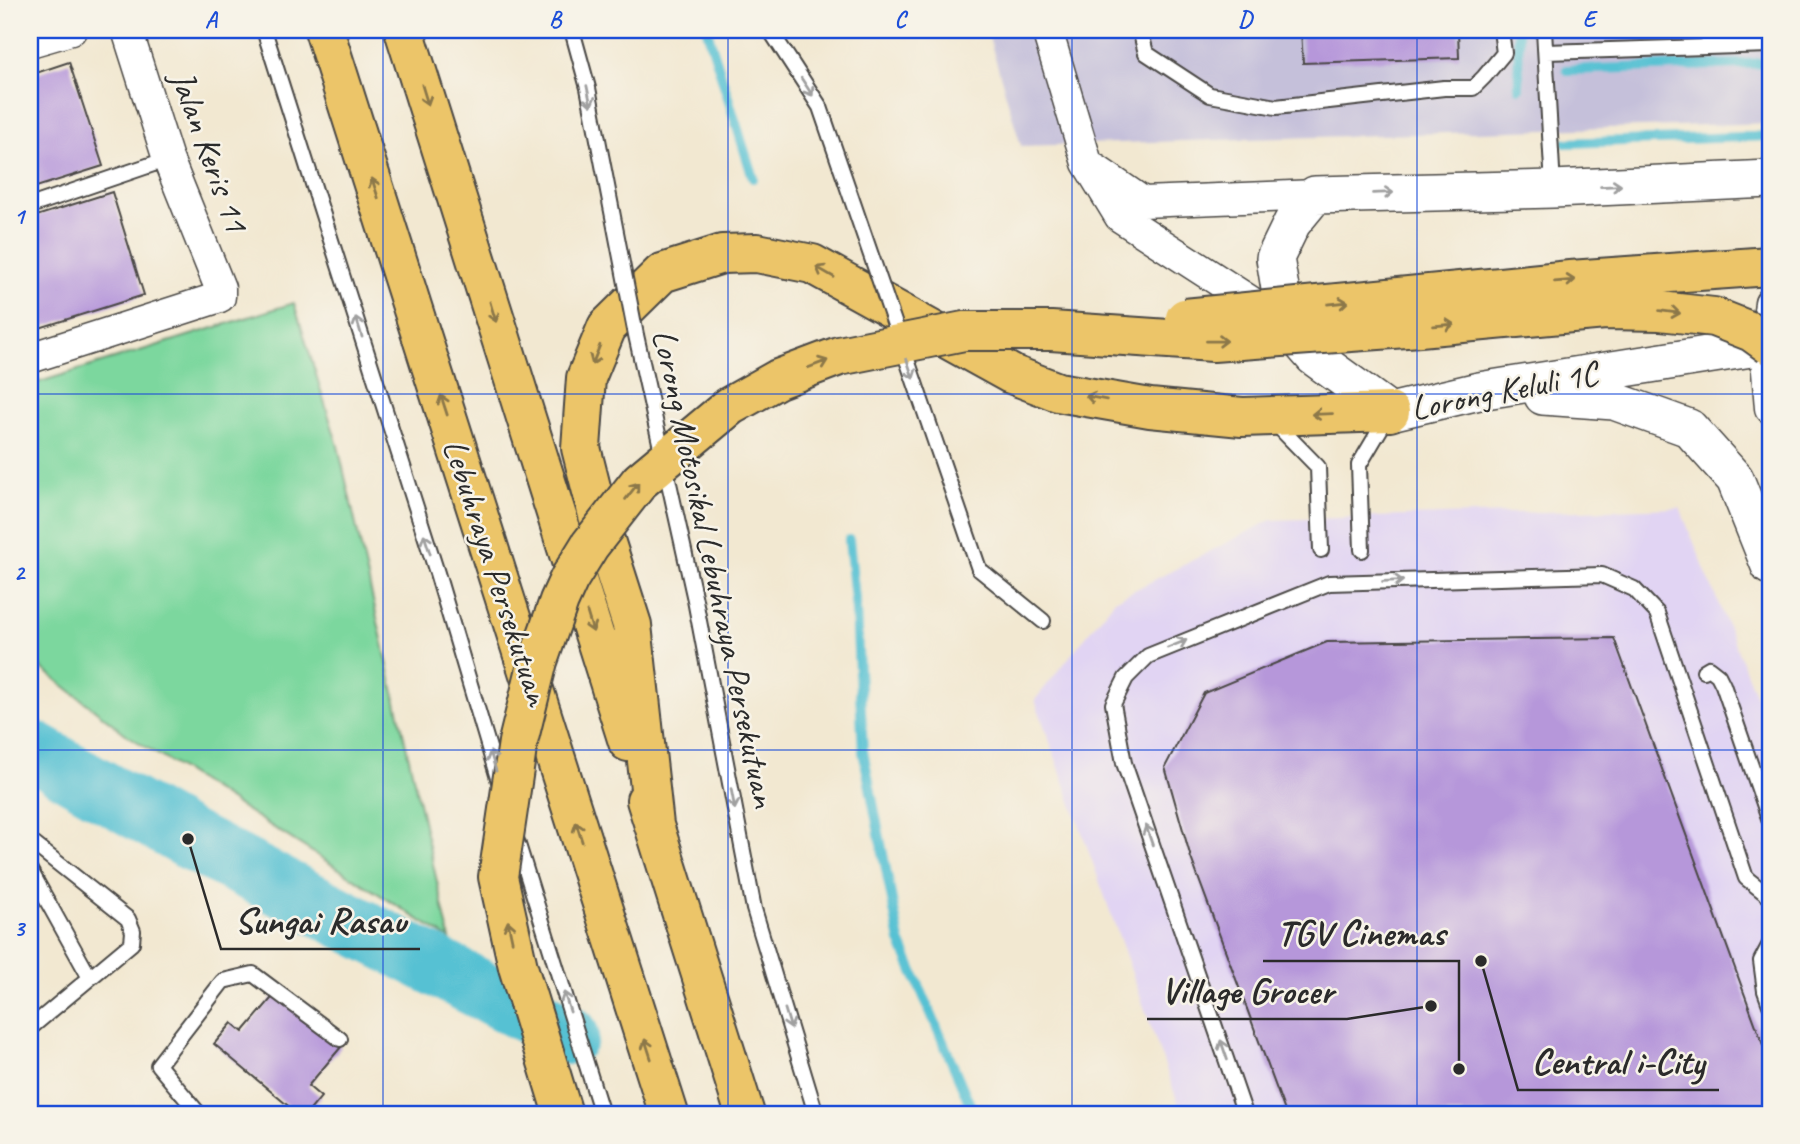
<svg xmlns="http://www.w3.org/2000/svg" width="1800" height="1144" viewBox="0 0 1800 1144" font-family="Caveat,sans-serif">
	<rect width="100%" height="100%" fill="#f7f3e8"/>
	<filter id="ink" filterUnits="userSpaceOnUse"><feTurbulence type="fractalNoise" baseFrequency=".0143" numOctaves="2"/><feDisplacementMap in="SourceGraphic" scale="14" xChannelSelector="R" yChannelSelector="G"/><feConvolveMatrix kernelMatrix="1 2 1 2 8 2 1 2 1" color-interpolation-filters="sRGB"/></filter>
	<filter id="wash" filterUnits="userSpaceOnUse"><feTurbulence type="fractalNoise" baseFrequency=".00686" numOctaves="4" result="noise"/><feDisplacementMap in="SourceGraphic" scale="28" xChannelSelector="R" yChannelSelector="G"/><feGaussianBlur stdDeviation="1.57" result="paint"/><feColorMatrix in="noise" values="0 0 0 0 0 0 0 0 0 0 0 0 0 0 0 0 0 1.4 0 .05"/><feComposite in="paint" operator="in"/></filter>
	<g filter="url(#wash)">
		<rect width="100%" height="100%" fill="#f2e8d1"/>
		<!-- built -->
		<path fill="#e1d4f3" d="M 1680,508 L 1770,731 L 1770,1114 L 1182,1114 L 1035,700 L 1115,600 L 1271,520 Z"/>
		<!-- industrial -->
		<path fill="#c5c0da" d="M 987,30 L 1770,30 L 1770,123 L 1021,146 Z"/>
		<!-- green -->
		<path fill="#7cd79e" stroke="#548164" stroke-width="2" d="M 294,303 L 338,446 L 450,939 L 127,735 L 30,659 L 30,385 Z"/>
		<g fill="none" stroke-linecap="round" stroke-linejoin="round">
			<!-- stream -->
			<path stroke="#57c1d3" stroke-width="10" d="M 707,30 L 753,178
				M 1518,30 L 1519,88
				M 1567,70 L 1770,63
				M 1566,143 L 1770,136
				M 849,540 L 856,610 L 863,751 L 900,941 L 974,1114"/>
			<!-- river -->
			<path stroke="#57c1d3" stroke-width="60" d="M 30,749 L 188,839 L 569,1035"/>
		</g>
		<g id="blocks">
			<!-- building -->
			<path fill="#b697da" d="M 1301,30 L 1458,30 L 1459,58 L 1303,63 Z
				M 69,62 L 103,166 L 30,189 L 30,75 Z
				M 112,192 L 144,295 L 30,331 L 30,218 Z
				M 1614,638 L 1770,1064 L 1770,1114 L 1286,1114 L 1191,858 L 1165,767 L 1204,693 L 1327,642 Z
				M 276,993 L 341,1047 L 308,1086 L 321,1097 L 307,1114 L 298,1114 L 214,1044 L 232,1023 L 243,1032 Z"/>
		</g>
	</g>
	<g filter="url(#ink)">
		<use href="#blocks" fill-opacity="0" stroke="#494744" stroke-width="2"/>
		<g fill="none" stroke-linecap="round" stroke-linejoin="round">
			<defs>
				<path id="service" d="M 264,30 L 437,573 L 500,785
					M 1140,30 L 1146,53 L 1210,95 L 1276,107 L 1444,88 L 1473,88 L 1484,77 L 1504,53 L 1501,30
					M 1544,30 L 1553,187
					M 1546,52 L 1770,45
					M 30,206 L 168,159
					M 1274,422 L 1318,467 L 1321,550
					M 1362,550 L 1359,465 L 1388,416
					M 979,569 L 1043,621
					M 1704,671 L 1709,668 L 1718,675 L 1723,685 L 1770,821
					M 515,835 L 602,1114
					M 30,841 L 128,919 L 133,931 L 132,943 L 30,1028
					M 30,870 L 90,978
					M 1770,944 L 1761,961 L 1765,991 L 1770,1005
					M 199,1114 L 158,1065 L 223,981 L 253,974 L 340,1039
					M 1245,1114 L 1124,763 L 1113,704 L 1126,678 L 1148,656 L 1329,583 L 1602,575 L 1634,589 L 1657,613 L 1746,878 L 1770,897"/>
				<path id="minor" d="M 1047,30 L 1087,163 L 1120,217 L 1270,314
					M 30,42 L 71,30
					M 1095,169 L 1143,202 L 1315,195
					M 1770,303 L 1765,346 L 1770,408
					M 30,358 L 220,297 L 220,288 L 168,159 L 127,30"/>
				<path id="tertiary" d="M 1770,179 L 1553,189 L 1315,195 L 1292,223 L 1275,258 L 1286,325 L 1314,357 L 1390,412 L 1479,391 L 1770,345
					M 1543,396 L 1614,401 L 1689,428 L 1735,479 L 1770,566"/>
				<path id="trunk" d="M 324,30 L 669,1114
					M 404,30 L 628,742
					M 646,800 L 745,1114
					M 654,825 L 632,625 L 602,531 L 581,448 L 586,378 L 607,327 L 662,273 L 722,254 L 757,253 L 812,264 L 1011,374 L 1058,392 L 1150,408 L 1242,417 L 1390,412"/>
			</defs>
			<!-- service casing -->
			<use href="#service" stroke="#494744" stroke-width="18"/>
			<!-- minor casing -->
			<use href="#minor" stroke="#494744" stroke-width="33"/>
			<!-- tertiary casing -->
			<use href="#tertiary" stroke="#494744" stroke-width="40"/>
			<!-- trunk casing -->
			<use href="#trunk" stroke="#494744" stroke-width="42"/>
			<!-- service -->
			<use href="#service" stroke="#fff" stroke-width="14"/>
			<!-- minor -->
			<use href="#minor" stroke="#fff" stroke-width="30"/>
			<!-- tertiary -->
			<use href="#tertiary" stroke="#fff" stroke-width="37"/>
			<!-- trunk -->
			<use href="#trunk" stroke="#ecc569" stroke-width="38"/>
			<defs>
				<path id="service-bridge" d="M 572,30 L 588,88 L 636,335 L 695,600 L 754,909 L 816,1114
					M 770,30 L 820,107 L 979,569"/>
				<path id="trunk-bridge" d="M 1185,318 L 1570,280 L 1770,266
					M 563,1114 L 518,967 L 498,877 L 518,742 L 538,661 L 559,601 L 569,579 L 590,545 L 640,481 L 730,406 L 778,379 L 839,356 L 964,331 L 1051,331 L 1213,342 L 1420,327 L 1605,310 L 1660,311 L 1714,317 L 1752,332 L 1770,345"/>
			</defs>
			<!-- service-bridge casing -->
			<use href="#service-bridge" stroke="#494744" stroke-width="18" stroke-linecap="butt"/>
			<!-- trunk-bridge casing -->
			<use href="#trunk-bridge" stroke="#494744" stroke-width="42" stroke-linecap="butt"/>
			<!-- service-bridge -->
			<use href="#service-bridge" stroke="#fff" stroke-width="14"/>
			<!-- trunk-bridge -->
			<use href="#trunk-bridge" stroke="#ecc569" stroke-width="38"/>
		</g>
		<!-- one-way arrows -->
		<defs><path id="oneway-shaft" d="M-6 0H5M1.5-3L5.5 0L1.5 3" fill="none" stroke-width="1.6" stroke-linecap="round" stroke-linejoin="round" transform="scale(1.75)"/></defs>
		<g stroke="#a0a0a0">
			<use href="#oneway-shaft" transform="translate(807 87) rotate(57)"/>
			<use href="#oneway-shaft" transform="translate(589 96) rotate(78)"/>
			<use href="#oneway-shaft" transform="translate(1611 186) rotate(-3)"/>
			<use href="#oneway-shaft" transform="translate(1383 193) rotate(-2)"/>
			<use href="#oneway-shaft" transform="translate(359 327) rotate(-107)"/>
			<use href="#oneway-shaft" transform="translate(910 369) rotate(71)"/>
			<use href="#oneway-shaft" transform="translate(427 544) rotate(-108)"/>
			<use href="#oneway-shaft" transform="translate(1393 581) rotate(-2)"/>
			<use href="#oneway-shaft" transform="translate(1177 644) rotate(-22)"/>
			<use href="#oneway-shaft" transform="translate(493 761) rotate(-107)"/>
			<use href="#oneway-shaft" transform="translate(733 799) rotate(79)"/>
			<use href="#oneway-shaft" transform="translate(1149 835) rotate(-109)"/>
			<use href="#oneway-shaft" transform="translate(567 1002) rotate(-108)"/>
			<use href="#oneway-shaft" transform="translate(788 1019) rotate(73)"/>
			<use href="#oneway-shaft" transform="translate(1224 1050) rotate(-109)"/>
		</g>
		<g stroke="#8c784a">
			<use href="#oneway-shaft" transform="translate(425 95) rotate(73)"/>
			<use href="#oneway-shaft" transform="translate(375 188) rotate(-108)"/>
			<use href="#oneway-shaft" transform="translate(825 272) rotate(-150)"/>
			<use href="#oneway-shaft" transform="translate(1565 281) rotate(-5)"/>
			<use href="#oneway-shaft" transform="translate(1338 303) rotate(-6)"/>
			<use href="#oneway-shaft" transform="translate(493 312) rotate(73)"/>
			<use href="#oneway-shaft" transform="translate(1670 312) rotate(7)"/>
			<use href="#oneway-shaft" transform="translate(1444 325) rotate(-5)"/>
			<use href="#oneway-shaft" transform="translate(1217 341) rotate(-1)"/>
			<use href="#oneway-shaft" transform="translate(596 355) rotate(112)"/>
			<use href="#oneway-shaft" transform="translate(818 364) rotate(-21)"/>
			<use href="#oneway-shaft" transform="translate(1096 398) rotate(-170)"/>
			<use href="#oneway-shaft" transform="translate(444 405) rotate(-108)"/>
			<use href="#oneway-shaft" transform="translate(1322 414) rotate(178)"/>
			<use href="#oneway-shaft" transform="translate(632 491) rotate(-52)"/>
			<use href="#oneway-shaft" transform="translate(590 622) rotate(73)"/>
			<use href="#oneway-shaft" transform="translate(579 832) rotate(-108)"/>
			<use href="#oneway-shaft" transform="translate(510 931) rotate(-102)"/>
			<use href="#oneway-shaft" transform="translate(648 1049) rotate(-108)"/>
		</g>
	</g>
	<!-- grid -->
	<path fill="none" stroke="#1d4ed8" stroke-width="2" stroke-opacity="0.55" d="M 383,30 L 383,1114M 728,30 L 728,1114M 1072,30 L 1072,1114M 1417,30 L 1417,1114M 30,394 L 1770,394M 30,750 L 1770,750"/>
	<g text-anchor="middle" stroke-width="5" stroke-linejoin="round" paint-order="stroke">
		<!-- street labels -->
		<g font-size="35" fill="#2b2b2b" stroke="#f7f3e8">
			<text transform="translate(210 151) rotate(70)" y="12">Jalan Keris 11</text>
			<text transform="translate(1504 390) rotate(-11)" y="12">Lorong Keluli 1C</text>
			<text transform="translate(715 568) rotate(78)" y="12">Lorong Motosikal Lebuhraya Persekutuan</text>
			<text transform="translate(497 572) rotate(72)" y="12">Lebuhraya Persekutuan</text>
		</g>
	</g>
	<!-- callouts -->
	<path fill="none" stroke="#2b2b2b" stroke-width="2.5" d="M188 839L221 949H420M1459 1069L1459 961H1263M1431 1006L1347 1019H1147M1481 961L1518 1090H1719"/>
	<g fill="#2b2b2b" stroke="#f7f3e8" stroke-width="2.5">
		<circle cx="188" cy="839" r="7"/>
		<circle cx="1459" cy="1069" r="7"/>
		<circle cx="1431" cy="1006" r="7"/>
		<circle cx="1481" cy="961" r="7"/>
	</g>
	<g font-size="37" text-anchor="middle" font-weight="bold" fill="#2b2b2b" stroke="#f7f3e8" stroke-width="5" stroke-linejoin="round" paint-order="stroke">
		<text x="320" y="933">Sungai Rasau</text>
		<text x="1361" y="945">TGV Cinemas</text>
		<text x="1247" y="1003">Village Grocer</text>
		<text x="1618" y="1074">Central i-City</text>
	</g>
	<!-- margin -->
	<rect width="1800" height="1144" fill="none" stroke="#f7f3e8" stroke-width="77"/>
	<rect x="38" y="38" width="1724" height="1068" fill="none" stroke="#1d4ed8" stroke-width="2.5"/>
	<g font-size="23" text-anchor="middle" font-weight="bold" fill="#1d4ed8">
		<text x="211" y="27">A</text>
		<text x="555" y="27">B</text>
		<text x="900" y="27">C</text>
		<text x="1245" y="27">D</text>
		<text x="1589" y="27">E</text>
		<text x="19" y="224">1</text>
		<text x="19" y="580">2</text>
		<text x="19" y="936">3</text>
	</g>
</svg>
